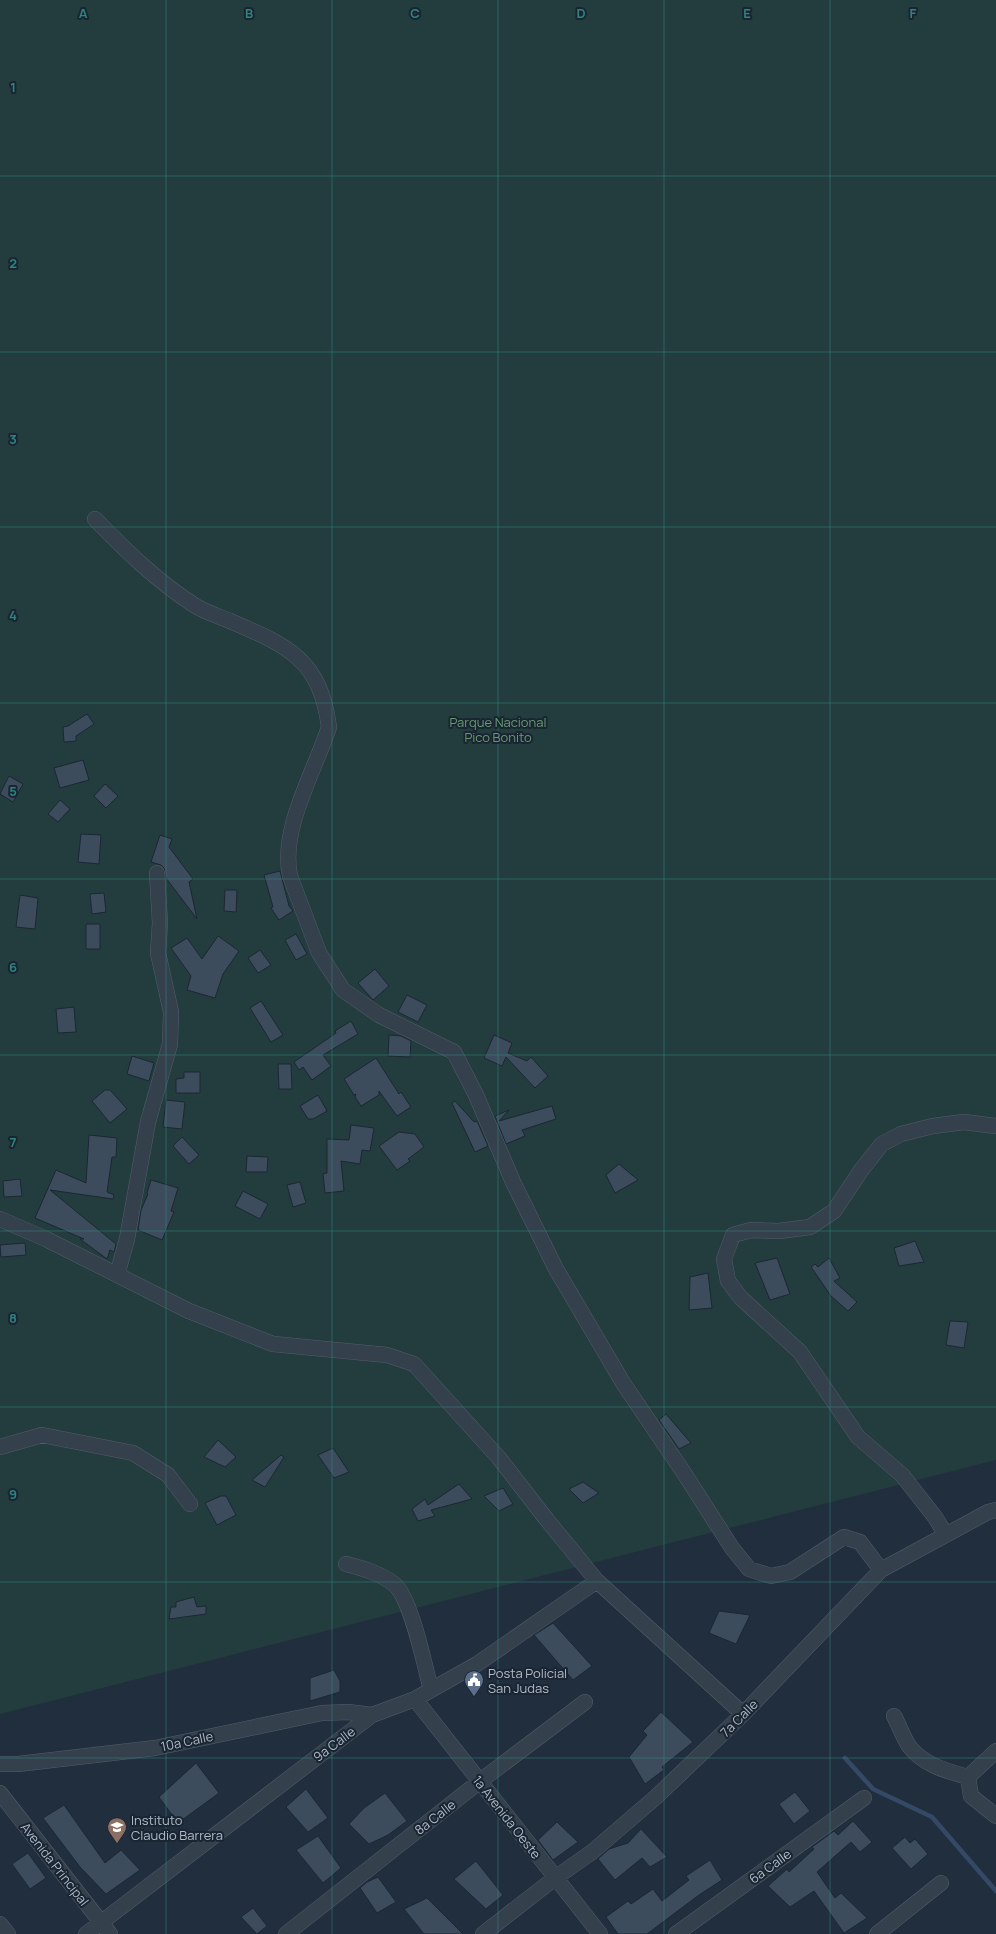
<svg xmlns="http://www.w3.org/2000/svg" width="996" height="1934" viewBox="0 0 996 1934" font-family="Manrope,sans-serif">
	<rect width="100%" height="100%" fill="#212e3d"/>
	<!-- green -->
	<path fill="#233c3e" d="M 0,0 L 996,0 L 996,1460 L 0,1714 Z"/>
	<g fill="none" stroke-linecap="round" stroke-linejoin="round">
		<!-- stream -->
		<path stroke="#344965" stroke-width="4.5" d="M 845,1758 L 873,1789 L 932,1817 L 996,1891"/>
	</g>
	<!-- building -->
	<path fill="#3d4c5d" stroke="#1c2734" d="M 87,714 L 94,724 L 76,736 L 76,741 L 64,742 L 63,727 L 68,726 Z
		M 83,760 L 89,780 L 60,788 L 54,768 Z
		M 9,776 L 23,784 L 13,802 L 0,794 Z
		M 105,784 L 118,796 L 106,808 L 94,796 Z
		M 60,800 L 70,809 L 58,822 L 48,814 Z
		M 81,834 L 101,835 L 99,864 L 78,862 Z
		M 160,835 L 172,839 L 169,847 L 193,879 L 189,882 L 197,919 L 166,878 L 164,868 L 161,865 L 151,862 Z
		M 280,871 L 289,906 L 293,911 L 279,920 L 271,908 L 273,907 L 264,875 Z
		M 225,890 L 237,890 L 236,912 L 224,911 Z
		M 104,893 L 106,912 L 92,914 L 90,894 Z
		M 20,895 L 38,898 L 35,929 L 16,927 Z
		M 86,924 L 100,924 L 100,949 L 86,949 Z
		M 296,934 L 307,954 L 296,960 L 285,940 Z
		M 218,936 L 239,951 L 223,974 L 215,998 L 187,990 L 191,976 L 171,948 L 187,938 L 202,959 Z
		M 260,950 L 271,965 L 258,973 L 248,958 Z
		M 375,969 L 389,986 L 373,1000 L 358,983 Z
		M 407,995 L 427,1005 L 418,1022 L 398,1012 Z
		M 261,1001 L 283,1035 L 271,1042 L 250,1008 Z
		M 74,1007 L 76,1032 L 58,1033 L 56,1009 Z
		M 351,1021 L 358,1034 L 323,1055 L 331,1066 L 312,1080 L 303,1067 L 299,1070 L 294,1062 L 336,1033 L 335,1031 Z
		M 389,1035 L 401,1036 L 411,1041 L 410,1057 L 388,1056 Z
		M 494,1035 L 512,1043 L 508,1053 L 527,1061 L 531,1057 L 548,1076 L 535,1088 L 506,1057 L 502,1066 L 484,1058 Z
		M 132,1056 L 154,1063 L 149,1081 L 127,1074 Z
		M 376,1058 L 399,1094 L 401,1092 L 411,1107 L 397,1116 L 379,1091 L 379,1095 L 361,1106 L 355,1097 L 356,1094 L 354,1095 L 344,1079 Z
		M 278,1064 L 291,1064 L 292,1089 L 279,1089 Z
		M 184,1072 L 200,1072 L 200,1093 L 176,1093 L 176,1079 L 184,1078 Z
		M 105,1090 L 110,1090 L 127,1109 L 110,1123 L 92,1101 Z
		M 318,1095 L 327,1111 L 313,1119 L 308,1119 L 300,1106 Z
		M 166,1100 L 185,1102 L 182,1129 L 163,1127 Z
		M 455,1101 L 474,1122 L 477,1121 L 488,1146 L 475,1152 L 452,1103 Z
		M 552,1106 L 556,1119 L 522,1130 L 525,1136 L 506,1144 L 495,1116 L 509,1110 L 499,1121 Z
		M 351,1125 L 374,1128 L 370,1151 L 362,1150 L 360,1164 L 341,1161 L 344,1191 L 325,1193 L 323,1174 L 327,1173 L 327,1139 L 349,1140 Z
		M 399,1132 L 415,1134 L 424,1147 L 408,1159 L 410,1161 L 397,1170 L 379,1146 Z
		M 89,1135 L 117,1138 L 116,1157 L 112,1157 L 107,1192 L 114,1195 L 113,1199 L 50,1190 L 116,1244 L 114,1252 L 110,1250 L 107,1259 L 80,1239 L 84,1239 L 35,1218 L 56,1170 L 86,1183 Z
		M 182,1137 L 199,1155 L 189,1164 L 173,1146 Z
		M 247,1156 L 268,1157 L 267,1172 L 246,1172 Z
		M 619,1164 L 638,1180 L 615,1193 L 606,1175 Z
		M 20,1179 L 22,1196 L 4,1197 L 3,1181 Z
		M 151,1180 L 178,1188 L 171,1211 L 174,1212 L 162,1240 L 138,1230 L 141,1210 L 148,1194 L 147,1193 Z
		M 300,1182 L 306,1203 L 293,1207 L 287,1185 Z
		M 243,1191 L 268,1204 L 260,1219 L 235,1206 Z
		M 915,1241 L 924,1262 L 899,1266 L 894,1248 Z
		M 25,1243 L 26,1255 L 1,1257 L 0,1245 Z
		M 777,1258 L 790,1294 L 770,1300 L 755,1263 Z
		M 829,1258 L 840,1278 L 834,1281 L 857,1302 L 848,1311 L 831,1296 L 811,1267 L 815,1264 L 818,1267 Z
		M 708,1273 L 712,1308 L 689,1310 L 690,1277 Z
		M 950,1321 L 968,1322 L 964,1348 L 946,1345 Z
		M 666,1414 L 691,1443 L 679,1449 L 659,1420 Z
		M 218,1440 L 236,1457 L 225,1467 L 204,1457 Z
		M 333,1448 L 349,1472 L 334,1478 L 318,1455 Z
		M 281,1455 L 284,1457 L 265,1487 L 252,1480 Z
		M 583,1482 L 599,1493 L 583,1503 L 569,1489 Z
		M 459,1484 L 472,1499 L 431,1510 L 435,1516 L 418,1521 L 412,1509 L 425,1499 L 428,1505 Z
		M 503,1488 L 513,1504 L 499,1511 L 484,1496 Z
		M 221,1496 L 226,1496 L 236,1515 L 217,1525 L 205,1503 Z
		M 194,1597 L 197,1607 L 206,1606 L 206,1614 L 169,1619 L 171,1607 L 176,1607 L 176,1602 Z
		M 719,1611 L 750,1615 L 736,1644 L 709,1633 Z
		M 553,1623 L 592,1666 L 573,1680 L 534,1635 Z
		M 334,1670 L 340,1681 L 340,1692 L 310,1701 L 310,1678 Z
		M 661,1712 L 693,1742 L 662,1767 L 664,1770 L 645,1784 L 629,1757 L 647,1735 L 643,1731 Z
		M 196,1763 L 219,1793 L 178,1823 L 159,1797 Z
		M 306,1789 L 328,1818 L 308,1832 L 286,1807 Z
		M 795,1792 L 810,1811 L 794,1824 L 779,1804 Z
		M 385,1793 L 407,1821 L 388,1835 L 369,1844 L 349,1824 L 364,1808 Z
		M 64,1805 L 105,1863 L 121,1850 L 140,1870 L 106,1894 L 80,1867 L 43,1818 Z
		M 853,1821 L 872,1842 L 860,1852 L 851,1842 L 817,1872 L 835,1898 L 841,1893 L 867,1918 L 844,1933 L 814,1891 L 790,1907 L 768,1886 L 787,1869 L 789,1872 L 814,1849 L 812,1847 L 834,1831 L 838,1835 Z
		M 557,1822 L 578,1842 L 553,1860 L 538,1840 Z
		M 641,1829 L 667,1857 L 650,1867 L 642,1858 L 615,1880 L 598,1859 L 609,1849 L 628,1843 Z
		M 318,1836 L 341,1868 L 323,1883 L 296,1850 Z
		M 905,1837 L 910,1843 L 915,1839 L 928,1854 L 911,1869 L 892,1848 Z
		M 28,1853 L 46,1878 L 30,1889 L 12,1864 Z
		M 710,1860 L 722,1880 L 699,1895 L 647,1934 L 618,1934 L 606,1917 L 628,1901 L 631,1904 L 653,1889 L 662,1901 L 689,1880 L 686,1876 Z
		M 476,1861 L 503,1895 L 486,1909 L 454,1879 Z
		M 378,1877 L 396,1902 L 377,1913 L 360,1888 L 367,1882 Z
		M 427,1898 L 463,1934 L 424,1934 L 404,1909 Z
		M 253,1908 L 267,1926 L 257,1934 L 241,1917 Z"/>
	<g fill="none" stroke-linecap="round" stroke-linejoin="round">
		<defs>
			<path id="street" d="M 95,519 C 126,551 157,581 194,605 C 205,612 218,616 230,621 C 288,646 320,659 329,727 C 314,773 280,829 290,876 L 319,953 L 343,990 L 379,1015 L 454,1052 L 476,1095 L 513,1182 L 556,1269 L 623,1383 L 684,1473 L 732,1548 L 749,1569 L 771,1576 L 790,1572 L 844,1537 L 860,1542 L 881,1570
				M 0,1219 L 46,1239 L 189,1311 L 273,1344 L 387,1355 L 414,1364 L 499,1458 L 547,1520 L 597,1581 L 743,1714
				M 117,1275 L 127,1239 L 148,1122 L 170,1044 L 171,1012 L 158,953 L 160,923 L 157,873
				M 0,1447 L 42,1435 L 133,1453 L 168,1475 L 190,1504
				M 946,1535 L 935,1517 L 902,1475 L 858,1437 L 800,1352 L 741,1298 L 728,1281 L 724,1259 L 733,1235 L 751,1230 L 779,1231 L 810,1227 L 834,1211 L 862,1169 L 882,1144 L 901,1134 L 933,1126 L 964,1122 L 996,1126
				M 346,1564 C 362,1568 380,1573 394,1584 C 411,1597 425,1667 431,1690
				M 415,1699 L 600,1934
				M 894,1716 C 899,1725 903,1737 909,1746 C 923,1765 947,1771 968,1777
				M 996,1751 L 968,1777 L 971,1796 L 996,1816
				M 0,1764 L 18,1764 L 155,1748 L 322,1713 L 348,1712 L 372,1715
				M 0,1793 L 110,1934
				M 0,1924 L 8,1934
				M 86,1934 L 372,1715 L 415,1699 L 477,1664 L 597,1581
				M 286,1934 L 479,1782 L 585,1702
				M 483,1934 L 555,1878 L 592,1852 L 656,1797 L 743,1714 L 881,1570 L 988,1512 L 996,1510
				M 676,1934 L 864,1798
				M 877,1934 L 941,1883"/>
		</defs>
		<!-- street casing -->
		<use href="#street" stroke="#535d6b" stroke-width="16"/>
		<!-- street -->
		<use href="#street" stroke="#35404d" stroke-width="15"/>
	</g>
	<!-- grid -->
	<path fill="none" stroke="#2f8480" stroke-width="1" stroke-opacity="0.55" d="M 166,0 L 166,1934M 332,0 L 332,1934M 498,0 L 498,1934M 664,0 L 664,1934M 830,0 L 830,1934M 0,176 L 996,176M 0,352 L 996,352M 0,527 L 996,527M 0,703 L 996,703M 0,879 L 996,879M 0,1055 L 996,1055M 0,1231 L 996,1231M 0,1407 L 996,1407M 0,1582 L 996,1582M 0,1758 L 996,1758"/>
	<!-- icons -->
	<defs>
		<symbol id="civic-pin" viewBox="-11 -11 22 30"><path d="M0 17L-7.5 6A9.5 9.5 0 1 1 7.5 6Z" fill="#5c6f8a" stroke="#1a2532"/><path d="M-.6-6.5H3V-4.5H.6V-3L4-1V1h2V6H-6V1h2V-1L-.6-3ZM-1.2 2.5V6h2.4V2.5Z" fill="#fff"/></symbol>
		<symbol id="school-pin" viewBox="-11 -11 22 30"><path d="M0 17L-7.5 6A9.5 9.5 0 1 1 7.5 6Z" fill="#8d6e63" stroke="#1a2532"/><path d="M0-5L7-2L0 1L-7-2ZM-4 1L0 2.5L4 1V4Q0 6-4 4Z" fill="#fff"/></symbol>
	</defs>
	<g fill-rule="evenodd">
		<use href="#civic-pin" x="463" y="1669" width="22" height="30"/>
		<use href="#school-pin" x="106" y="1816" width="22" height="30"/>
	</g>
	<g text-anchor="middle" stroke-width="4" stroke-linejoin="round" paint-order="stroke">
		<!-- park labels -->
		<g font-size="13" fill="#669b71" stroke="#1a2532">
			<text x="498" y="727">Parque Nacional<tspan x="498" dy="15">Pico Bonito</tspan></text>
		</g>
		<!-- poi labels -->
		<g font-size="13" fill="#b0bac9" stroke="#1a2532" text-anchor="start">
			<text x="488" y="1678">Posta Policial<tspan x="488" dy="15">San Judas</tspan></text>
			<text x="131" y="1825">Instituto<tspan x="131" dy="15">Claudio Barrera</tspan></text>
		</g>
		<!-- street labels -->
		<g font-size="13" fill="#b0bac9" stroke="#1a2532">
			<text transform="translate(739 1718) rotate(-45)" y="5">7a Calle</text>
			<text transform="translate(187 1741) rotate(-12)" y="5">10a Calle</text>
			<text transform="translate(334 1744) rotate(-37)" y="5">9a Calle</text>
			<text transform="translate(435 1817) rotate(-38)" y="5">8a Calle</text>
			<text transform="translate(507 1817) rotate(52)" y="5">1a Avenida Oeste</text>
			<text transform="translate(55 1864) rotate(52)" y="5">Avenida Principal</text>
			<text transform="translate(770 1866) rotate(-36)" y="5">6a Calle</text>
		</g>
	</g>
	<g font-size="13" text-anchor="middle" font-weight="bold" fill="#2f8480" stroke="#1a2532" stroke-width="4" stroke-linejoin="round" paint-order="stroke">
		<text x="83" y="18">A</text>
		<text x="249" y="18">B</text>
		<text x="415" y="18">C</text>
		<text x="581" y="18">D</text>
		<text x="747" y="18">E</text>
		<text x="913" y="18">F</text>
		<text x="13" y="92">1</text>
		<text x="13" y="268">2</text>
		<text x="13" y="444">3</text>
		<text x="13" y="620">4</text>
		<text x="13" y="796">5</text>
		<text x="13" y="972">6</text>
		<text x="13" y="1147">7</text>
		<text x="13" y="1323">8</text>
		<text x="13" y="1499">9</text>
	</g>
</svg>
